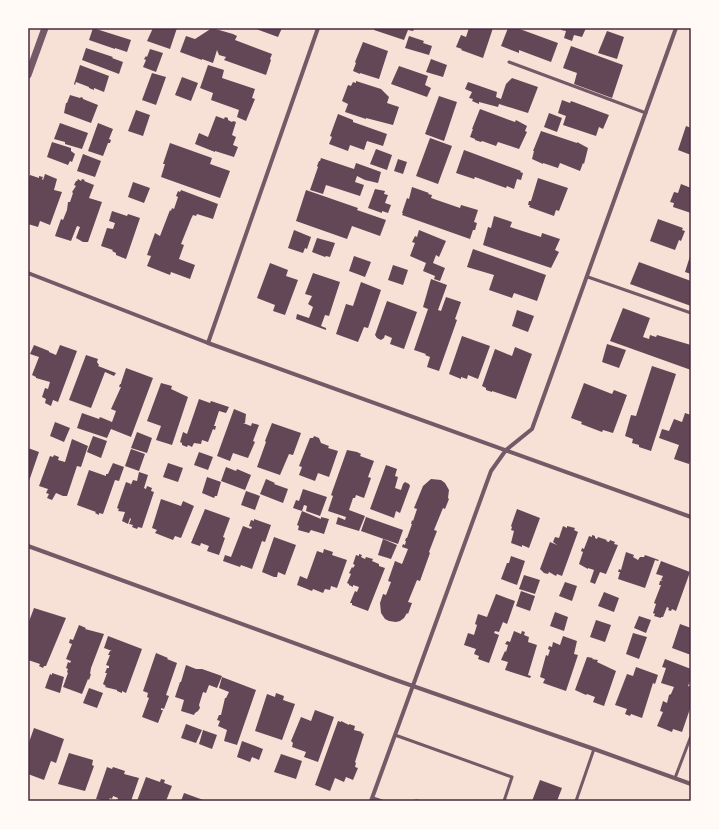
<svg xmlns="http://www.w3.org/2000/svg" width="719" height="829" viewBox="0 0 719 829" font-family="Overpass,sans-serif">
	<rect width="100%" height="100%" fill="#f7e1d7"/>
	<!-- building -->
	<path fill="#644757" d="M 93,28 L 131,40 L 127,52 L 115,48 L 115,49 L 89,40 Z
		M 153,28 L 177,28 L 170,49 L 147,41 Z
		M 212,28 L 233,34 L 237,36 L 235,40 L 272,54 L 270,59 L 271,60 L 266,75 L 224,60 L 226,57 L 219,55 L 217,50 L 213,63 L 202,59 L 202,60 L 180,52 L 186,36 L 195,39 Z
		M 253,28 L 282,28 L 278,37 Z
		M 374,28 L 415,28 L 413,31 L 408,30 L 404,40 L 374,30 Z
		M 469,28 L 493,28 L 483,58 L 461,50 L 462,49 L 456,47 L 461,35 L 466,37 Z
		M 508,28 L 517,28 L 558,43 L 551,62 L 519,50 L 519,53 L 501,46 Z
		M 562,28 L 586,28 L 582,37 L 574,35 L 572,41 L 564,38 L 566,31 L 561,30 Z
		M 607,31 L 624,37 L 617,59 L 598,53 Z
		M 409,36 L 424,41 L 423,43 L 432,46 L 429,55 L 405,48 Z
		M 363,42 L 388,51 L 379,79 L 360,73 L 360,74 L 353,71 L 356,63 L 355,62 Z
		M 571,46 L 623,65 L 612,98 L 574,84 L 577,73 L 563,68 Z
		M 86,48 L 113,57 L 112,58 L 123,62 L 119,74 L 82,60 Z
		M 150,49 L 163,53 L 156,72 L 143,67 L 146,60 L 144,59 L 146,56 L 147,57 Z
		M 431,59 L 447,65 L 443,77 L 426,72 Z
		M 80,65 L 109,76 L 104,92 L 94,88 L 94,90 L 89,88 L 89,87 L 76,82 L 75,85 L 74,84 Z
		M 208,65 L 224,70 L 222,78 L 255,89 L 252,98 L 255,99 L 246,121 L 237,117 L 239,110 L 211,100 L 213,93 L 200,88 Z
		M 399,66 L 428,76 L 425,85 L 431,88 L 427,97 L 391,84 Z
		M 152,73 L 166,77 L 156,105 L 142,100 Z
		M 182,77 L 198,83 L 191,101 L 175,95 Z
		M 512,78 L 538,87 L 528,113 L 499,104 L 498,107 L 479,102 L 479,104 L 472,101 L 473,99 L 469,98 L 472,92 L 465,89 L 468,82 L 474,84 L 497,92 L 496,97 L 501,99 L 506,84 Z
		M 356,81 L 381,89 L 389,97 L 387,103 L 399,107 L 393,125 L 366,118 L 366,119 L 345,112 L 348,104 L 342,101 L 348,85 L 351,86 L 353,82 L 356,83 Z
		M 70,95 L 80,98 L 81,97 L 83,98 L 83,99 L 98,105 L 91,123 L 64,113 L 66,103 L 67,103 Z
		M 439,96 L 457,102 L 444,141 L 425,134 Z
		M 562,100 L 570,103 L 571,101 L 609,115 L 603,129 L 599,127 L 596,136 L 563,125 L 566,116 L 558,113 Z
		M 480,109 L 515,122 L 516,120 L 527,126 L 525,131 L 527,132 L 519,149 L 498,142 L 496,146 L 482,141 L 481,142 L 475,140 L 475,139 L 470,137 L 473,129 L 472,129 Z
		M 136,110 L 150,115 L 143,136 L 128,131 Z
		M 549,113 L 562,118 L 557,132 L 544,127 Z
		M 338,114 L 353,120 L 353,122 L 387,134 L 383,146 L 367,141 L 364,150 L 350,145 L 348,151 L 329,144 L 332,137 L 330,136 Z
		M 216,116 L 224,119 L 225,117 L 228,118 L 228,120 L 232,122 L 233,121 L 236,122 L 232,135 L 236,137 L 233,145 L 238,147 L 234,157 L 215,151 L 215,152 L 195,144 L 199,133 L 208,137 Z
		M 60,123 L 88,133 L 82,149 L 65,144 L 65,142 L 54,139 Z
		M 98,123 L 113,129 L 109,139 L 111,140 L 110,143 L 108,143 L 103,156 L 88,151 Z
		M 686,126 L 691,128 L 691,155 L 678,150 Z
		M 541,131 L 577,143 L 577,142 L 588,148 L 584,164 L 583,163 L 580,171 L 560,163 L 558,168 L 543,163 L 543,164 L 532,159 L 534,151 L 533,151 Z
		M 430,138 L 452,146 L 438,184 L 416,176 Z
		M 52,142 L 71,148 L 71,151 L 75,154 L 72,162 L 70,161 L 68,165 L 47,157 Z
		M 170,143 L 212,158 L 210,164 L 230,171 L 220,198 L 161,177 L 165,164 L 163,164 Z
		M 376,149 L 392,155 L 387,170 L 370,164 Z
		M 464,150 L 521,171 L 520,172 L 523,173 L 521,180 L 517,179 L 514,189 L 507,186 L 506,188 L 475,177 L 474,179 L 456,173 Z
		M 83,154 L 101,161 L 95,177 L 77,171 Z
		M 321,158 L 354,169 L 356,163 L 381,172 L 378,183 L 365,180 L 357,176 L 355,182 L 364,185 L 360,196 L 326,185 L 323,194 L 310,190 L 318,167 L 317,166 L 319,161 L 320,161 Z
		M 398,159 L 407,162 L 403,174 L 394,171 Z
		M 45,174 L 57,179 L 54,190 L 62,192 L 50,225 L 40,221 L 38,227 L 28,224 L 28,180 L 30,175 L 39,178 L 39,176 L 43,177 L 42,179 L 43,180 Z
		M 538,178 L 568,188 L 559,211 L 556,210 L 554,216 L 529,207 L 530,205 L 528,205 L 529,201 L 531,201 Z
		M 78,179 L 81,181 L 82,179 L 85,180 L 84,181 L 94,185 L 89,198 L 102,202 L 88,242 L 83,242 L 76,238 L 80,227 L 77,226 L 71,241 L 55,236 L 61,219 L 63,220 L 67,210 L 68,202 L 70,202 L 73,193 L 72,192 L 76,186 L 74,185 L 76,181 L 77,181 Z
		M 133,182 L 150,188 L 144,203 L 128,197 Z
		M 681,184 L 691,188 L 691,213 L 673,207 L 674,203 L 670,202 L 674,192 L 678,193 Z
		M 412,187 L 429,193 L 428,194 L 432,195 L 431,198 L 460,208 L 461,205 L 478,210 L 474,222 L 477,223 L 475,230 L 473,230 L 470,239 L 402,215 L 403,213 L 402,213 L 407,198 L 409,199 Z
		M 375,189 L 385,191 L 384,194 L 388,195 L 385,203 L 391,205 L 388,213 L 382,211 L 382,213 L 368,208 Z
		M 181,190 L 218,204 L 213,219 L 197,214 L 196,216 L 193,215 L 191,219 L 181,244 L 184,245 L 179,259 L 195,265 L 190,279 L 171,272 L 170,275 L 147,266 L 151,256 L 147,255 L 155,233 L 160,236 L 170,210 L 171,211 L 172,208 L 174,209 L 178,197 L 176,196 L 178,191 L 180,192 Z
		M 306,190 L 358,208 L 357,210 L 386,220 L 380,236 L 352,226 L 347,239 L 296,221 Z
		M 112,211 L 127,216 L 128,214 L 140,218 L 126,259 L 116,255 L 116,253 L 112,251 L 113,250 L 101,246 L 107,228 L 113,229 L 115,223 L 109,221 Z
		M 494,216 L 512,222 L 510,227 L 541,237 L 542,233 L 560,239 L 555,250 L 559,252 L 551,268 L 483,245 L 488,227 L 491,228 Z
		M 658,219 L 683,228 L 682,230 L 685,231 L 681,241 L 679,240 L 675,250 L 650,241 Z
		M 294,230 L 311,237 L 307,249 L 305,248 L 303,253 L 288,248 Z
		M 419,230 L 446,241 L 439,257 L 436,255 L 433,263 L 445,268 L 440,281 L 434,279 L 435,276 L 423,271 L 426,263 L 410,256 L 415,243 L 412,242 L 415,236 L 417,237 Z
		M 317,238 L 335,243 L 330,257 L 326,256 L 325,257 L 312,252 Z
		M 473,249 L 546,275 L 537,301 L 514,293 L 512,298 L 489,290 L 494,275 L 467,267 Z
		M 691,253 L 691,274 L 685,272 Z
		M 354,256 L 371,262 L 365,277 L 349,271 Z
		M 639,262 L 691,281 L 691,306 L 630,284 Z
		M 270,263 L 288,270 L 286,276 L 298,280 L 285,315 L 273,311 L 275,305 L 257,298 Z
		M 393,265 L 408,270 L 403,285 L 388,280 Z
		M 313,273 L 340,282 L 329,316 L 325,315 L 321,326 L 326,328 L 326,330 L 296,319 L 297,314 L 309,318 L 313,307 L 308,304 L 312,296 L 305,294 Z
		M 431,279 L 447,285 L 438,310 L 441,311 L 446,297 L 461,302 L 455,319 L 457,320 L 439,371 L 427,367 L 430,357 L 425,355 L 426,354 L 414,350 L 428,309 L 423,307 Z
		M 361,282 L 381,290 L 368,328 L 364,327 L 358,342 L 336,334 L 346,304 L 353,306 Z
		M 387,301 L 417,312 L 404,349 L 390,344 L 392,338 L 385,335 L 384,338 L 381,340 L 377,338 L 375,335 Z
		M 623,308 L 650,318 L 643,337 L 649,339 L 650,335 L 656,337 L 657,335 L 691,345 L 691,370 L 610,341 Z
		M 517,310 L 534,316 L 528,332 L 512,326 Z
		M 462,336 L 490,346 L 478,379 L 468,375 L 467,379 L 461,377 L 461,379 L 449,374 Z
		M 607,344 L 626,350 L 619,368 L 602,362 Z
		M 34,345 L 49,351 L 49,352 L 56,355 L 60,345 L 77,351 L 58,402 L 53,400 L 51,406 L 45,403 L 46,399 L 42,397 L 45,388 L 48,389 L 50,382 L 36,378 L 36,377 L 32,375 L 39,357 L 30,354 Z
		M 515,347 L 532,354 L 516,399 L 492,391 L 492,392 L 486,390 L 486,388 L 482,386 L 495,349 L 512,356 Z
		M 86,355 L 98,359 L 97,362 L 99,365 L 98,366 L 116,373 L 114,376 L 105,372 L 91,408 L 69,400 Z
		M 652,366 L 676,374 L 651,451 L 639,447 L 639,445 L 632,443 L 633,439 L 625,436 L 631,415 L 636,416 Z
		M 126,368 L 153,378 L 131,437 L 111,429 L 107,438 L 77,428 L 82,413 L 99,419 L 100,417 L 112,422 L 116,411 L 111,409 L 121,387 L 119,387 L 120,384 L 121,384 L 121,383 Z
		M 161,383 L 172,386 L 171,389 L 188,397 L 172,445 L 156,440 L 161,426 L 147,421 Z
		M 584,383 L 612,394 L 614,390 L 627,395 L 613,433 L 603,430 L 602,432 L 581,424 L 582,422 L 571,418 Z
		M 199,399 L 210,403 L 211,401 L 229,407 L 226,413 L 219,411 L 214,426 L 216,426 L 215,430 L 213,429 L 208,442 L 202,440 L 201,444 L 194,443 L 192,447 L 188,445 L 187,447 L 182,445 L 182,443 L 180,442 L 183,432 L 187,434 Z
		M 234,409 L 246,414 L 245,423 L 243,423 L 251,426 L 252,423 L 259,425 L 253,441 L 255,442 L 248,458 L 233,453 L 230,461 L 217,456 Z
		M 685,413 L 691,415 L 691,457 L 689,464 L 674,459 L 679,445 L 659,438 L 662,429 L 669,431 L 674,419 L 682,422 Z
		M 55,422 L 70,428 L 64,442 L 50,436 Z
		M 272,423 L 301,433 L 293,455 L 289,454 L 280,475 L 257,467 L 266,442 L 265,441 Z
		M 137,432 L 152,438 L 147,453 L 131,448 Z
		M 93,436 L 107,441 L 101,458 L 87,452 Z
		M 314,436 L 319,438 L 321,443 L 329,446 L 328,448 L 338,451 L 329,477 L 318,473 L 315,481 L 299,475 L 302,467 L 299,466 L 310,438 L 313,438 Z
		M 72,439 L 88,446 L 81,467 L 77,466 L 67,496 L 63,496 L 56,493 L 52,500 L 47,498 L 49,494 L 46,493 L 48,489 L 39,486 L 50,456 L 53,457 L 54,455 L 59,457 L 58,460 L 65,462 Z
		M 28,448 L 39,452 L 28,484 Z
		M 131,449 L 145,454 L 139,471 L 125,466 Z
		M 347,450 L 357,452 L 361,454 L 360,456 L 374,461 L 368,477 L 371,478 L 364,498 L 356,495 L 355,498 L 353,498 L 349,510 L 365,516 L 359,531 L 336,524 L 338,517 L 345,520 L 346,517 L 328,511 L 333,496 L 331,495 Z
		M 199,452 L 213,457 L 208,470 L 194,465 Z
		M 113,463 L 124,467 L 119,481 L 115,480 L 103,514 L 99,513 L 99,515 L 95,513 L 96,512 L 77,505 L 89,470 L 106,476 L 106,474 L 108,474 Z
		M 168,463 L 183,468 L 178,482 L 163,477 Z
		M 386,465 L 397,469 L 395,476 L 398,477 L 395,488 L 401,490 L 403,484 L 405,482 L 409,484 L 410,486 L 400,513 L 396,511 L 394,518 L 370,509 Z
		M 226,467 L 236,471 L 237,469 L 251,475 L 245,490 L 221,481 Z
		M 139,472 L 148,475 L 144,488 L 146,489 L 147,486 L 152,488 L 151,491 L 154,492 L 142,528 L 138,527 L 137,529 L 132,527 L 133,525 L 129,524 L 131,519 L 130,518 L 128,524 L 122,521 L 125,512 L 118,511 L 119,509 L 117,508 L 126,482 L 131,484 L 130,487 L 133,480 L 137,481 Z
		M 207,477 L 221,482 L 217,496 L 215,496 L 214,498 L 202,493 Z
		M 266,479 L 275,483 L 274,484 L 288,489 L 283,503 L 260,494 Z
		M 431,479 L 441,480 L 445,483 L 449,490 L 448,498 L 449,499 L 445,509 L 443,508 L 434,530 L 437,531 L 429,552 L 430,553 L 420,581 L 417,580 L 408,602 L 412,603 L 408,614 L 407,613 L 404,618 L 400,621 L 396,622 L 389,621 L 385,619 L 381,613 L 380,603 L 383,594 L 386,595 L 391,582 L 388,581 L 395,561 L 402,564 L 408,549 L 402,547 L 403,544 L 405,545 L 406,541 L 405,541 L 406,538 L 407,538 L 412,524 L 411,524 L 412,520 L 413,521 L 417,509 L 414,508 L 423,486 Z
		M 303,489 L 327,497 L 320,516 L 306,511 L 307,506 L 304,505 L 302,511 L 293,508 L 296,500 L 299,501 Z
		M 246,491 L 260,496 L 255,510 L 241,505 Z
		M 161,499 L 181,506 L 183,501 L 194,506 L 181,538 L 175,536 L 173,540 L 155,533 L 157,530 L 152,528 Z
		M 205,509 L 230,518 L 223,537 L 225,538 L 219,555 L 207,551 L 209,546 L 201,543 L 200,546 L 191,543 Z
		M 517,509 L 540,518 L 529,548 L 522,545 L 522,547 L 511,543 L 514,531 L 511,530 L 512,527 L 511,526 Z
		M 302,511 L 321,519 L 321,517 L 329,519 L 324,534 L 311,530 L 309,533 L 298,530 L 299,526 L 297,525 Z
		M 366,517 L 403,530 L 398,544 L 361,531 Z
		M 254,519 L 271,525 L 265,542 L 262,541 L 252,569 L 241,565 L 240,567 L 223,561 L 225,555 L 231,557 L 243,526 L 251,529 L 252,527 L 249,526 L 251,520 L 254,521 Z
		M 563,526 L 567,528 L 567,526 L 575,528 L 574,530 L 578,532 L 562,576 L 557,574 L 556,576 L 549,572 L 548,574 L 544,573 L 540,569 L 550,542 L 557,545 L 553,542 L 555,537 L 559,538 Z
		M 592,535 L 595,536 L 595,538 L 597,539 L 598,537 L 607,540 L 606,541 L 609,542 L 610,540 L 615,542 L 614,544 L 618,545 L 606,574 L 600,572 L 595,584 L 590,582 L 594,570 L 588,568 L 588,569 L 579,564 L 583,552 L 581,551 L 582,548 L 584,549 L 589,536 L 592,537 Z
		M 274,537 L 296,545 L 285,575 L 278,572 L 277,577 L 274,577 L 262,572 Z
		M 383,539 L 397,545 L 391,559 L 378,555 Z
		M 324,549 L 333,552 L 332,555 L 347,560 L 337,588 L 331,586 L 330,590 L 325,589 L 323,593 L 313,589 L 312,591 L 297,585 L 300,576 L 307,579 L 317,551 L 323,553 Z
		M 626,552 L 634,555 L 633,557 L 638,560 L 640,557 L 644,557 L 645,555 L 659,560 L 658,561 L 655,560 L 645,588 L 618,579 L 620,572 L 618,572 L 619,569 L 621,570 Z
		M 359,554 L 362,555 L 361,557 L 365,559 L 366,557 L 373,559 L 372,561 L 379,564 L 379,566 L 385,568 L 368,611 L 352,605 L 352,603 L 350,603 L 355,591 L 357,592 L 359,587 L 353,585 L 353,587 L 349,585 L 349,584 L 347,583 L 351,574 L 349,573 L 352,567 L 353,568 L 355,565 L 353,564 L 356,555 L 359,556 Z
		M 511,556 L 525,561 L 517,585 L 501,579 L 507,563 L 509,563 Z
		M 661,561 L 690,572 L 676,611 L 672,609 L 671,611 L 668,610 L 669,608 L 667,607 L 663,617 L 661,617 L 661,618 L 654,616 L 655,614 L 653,613 L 656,604 L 654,603 L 661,585 L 659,585 L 660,581 L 663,580 L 661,580 L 663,576 L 656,574 Z
		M 524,575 L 540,580 L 535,594 L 519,589 Z
		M 565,582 L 577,586 L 572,601 L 559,596 Z
		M 521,591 L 535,596 L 530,611 L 516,606 Z
		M 604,592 L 619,598 L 614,612 L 598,606 Z
		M 496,594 L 515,601 L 507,624 L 503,622 L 499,632 L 495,631 L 494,633 L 499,635 L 489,663 L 478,659 L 479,656 L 474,654 L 476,649 L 464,645 L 468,633 L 474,635 L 477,625 L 475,624 L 478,614 L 487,617 Z
		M 34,608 L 66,618 L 46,666 L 44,666 L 43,668 L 39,666 L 40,664 L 28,660 L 28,624 Z
		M 555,612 L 568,617 L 564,631 L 550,626 Z
		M 639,616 L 651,620 L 646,633 L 634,628 Z
		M 596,620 L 611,625 L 605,642 L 590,637 Z
		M 680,624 L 691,628 L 691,642 L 690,646 L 691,646 L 691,655 L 672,648 Z
		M 79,625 L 86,628 L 85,629 L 104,634 L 91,668 L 90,674 L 91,674 L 89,680 L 88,679 L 82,694 L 63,687 L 68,673 L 67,672 L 68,669 L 66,668 L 68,662 L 70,663 L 71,661 L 66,659 L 72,644 L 69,643 L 70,639 L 73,640 Z
		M 514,631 L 521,634 L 522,631 L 525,632 L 524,635 L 529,637 L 528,642 L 537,645 L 528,675 L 531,676 L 530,678 L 505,670 L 508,662 L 501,660 L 505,651 L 506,652 L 508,645 L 505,644 L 507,641 L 510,642 Z
		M 633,633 L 647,637 L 639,659 L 626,654 Z
		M 108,636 L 142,649 L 126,693 L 122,691 L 122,693 L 117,691 L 117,690 L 105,687 L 106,686 L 103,684 L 107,673 L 105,673 L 107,668 L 109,668 L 109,666 L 106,665 L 110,655 L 108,655 L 110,651 L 112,651 L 104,648 Z
		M 563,636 L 577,641 L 574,654 L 578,655 L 566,691 L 543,683 L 545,679 L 540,677 L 546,655 L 548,656 L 550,650 L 548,649 L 549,646 L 552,647 L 553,642 L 560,645 Z
		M 156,653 L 168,658 L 167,659 L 177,663 L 166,695 L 169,696 L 164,709 L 161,708 L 161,710 L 163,710 L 158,723 L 142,717 L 149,698 L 147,697 L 148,693 L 143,691 Z
		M 587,657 L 593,658 L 592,659 L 598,660 L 597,662 L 616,671 L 604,706 L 593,702 L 595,697 L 587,694 L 586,695 L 575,690 Z
		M 665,659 L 691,669 L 691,679 L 688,686 L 691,687 L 691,706 L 682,732 L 673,729 L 672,732 L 657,726 L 663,712 L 660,711 L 663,701 L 667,703 L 669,695 L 671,694 L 674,687 L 661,683 L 666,668 L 662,667 Z
		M 186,665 L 196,669 L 202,669 L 222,676 L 217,688 L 209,685 L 206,693 L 203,692 L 199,705 L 200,708 L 198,711 L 195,713 L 194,715 L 181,711 L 184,700 L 175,697 L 180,682 L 181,682 Z
		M 636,667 L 658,675 L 655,684 L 653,683 L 642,718 L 631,714 L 630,716 L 625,714 L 627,709 L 615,705 L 627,674 L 633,676 Z
		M 52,673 L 64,677 L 60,693 L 45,688 L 50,674 L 52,675 Z
		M 222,677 L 256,690 L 237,745 L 224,741 L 227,730 L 218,726 L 220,721 L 217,720 L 219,715 L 221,715 L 225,698 L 226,698 L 229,692 L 219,688 Z
		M 89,688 L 103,693 L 97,708 L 83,703 Z
		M 276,693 L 284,696 L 283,700 L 295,704 L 282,740 L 255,731 L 267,694 L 275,697 Z
		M 315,710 L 334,717 L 318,762 L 304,757 L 306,752 L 292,747 L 293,743 L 291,741 L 301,717 L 311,721 Z
		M 338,721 L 341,722 L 341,721 L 349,725 L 349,724 L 355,726 L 354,730 L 362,732 L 361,733 L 364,734 L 355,762 L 356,763 L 355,767 L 358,768 L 353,780 L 346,777 L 344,782 L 335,778 L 330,791 L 315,785 Z
		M 186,724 L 202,730 L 196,743 L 181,738 Z
		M 34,728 L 64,739 L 56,763 L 51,761 L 44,780 L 28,774 L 28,745 Z
		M 203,730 L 217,735 L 212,749 L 199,744 Z
		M 242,741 L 263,749 L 259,760 L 252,757 L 250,762 L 237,757 Z
		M 69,753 L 93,760 L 92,765 L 94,766 L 85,791 L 58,784 Z
		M 281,754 L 302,761 L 296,779 L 274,772 Z
		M 107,767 L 112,769 L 113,767 L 125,771 L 124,774 L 139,778 L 131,801 L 117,801 L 118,798 L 113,796 L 112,799 L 110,798 L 109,800 L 107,801 L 96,799 Z
		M 146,777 L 160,782 L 161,779 L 165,780 L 164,783 L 172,786 L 166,801 L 137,801 Z
		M 540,780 L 562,788 L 557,801 L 532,801 Z
		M 184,793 L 206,801 L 181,801 Z"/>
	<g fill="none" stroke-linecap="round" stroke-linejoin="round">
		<!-- service -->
		<path stroke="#755966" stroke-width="3" d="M 509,62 L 646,113
			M 588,277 L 691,313
			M 395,735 L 512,777 L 504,801
			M 675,778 L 691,736
			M 373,798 L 382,801
			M 415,801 L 418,801
			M 576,801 L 594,749"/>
		<!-- minor -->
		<path stroke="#755966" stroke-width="4" d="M 28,273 L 208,343 L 691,517
			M 208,343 L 318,28
			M 28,546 L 390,678 L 594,749 L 691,784
			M 371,801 L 491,471 L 506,450 L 532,429 L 676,28"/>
		<!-- tertiary -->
		<path stroke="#755966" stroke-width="7" d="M 28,75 L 45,28"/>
	</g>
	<!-- border -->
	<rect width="719" height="829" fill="none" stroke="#fffaf5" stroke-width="58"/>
	<rect x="29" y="29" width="661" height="771" fill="none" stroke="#4a2c40" stroke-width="1.5"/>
</svg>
